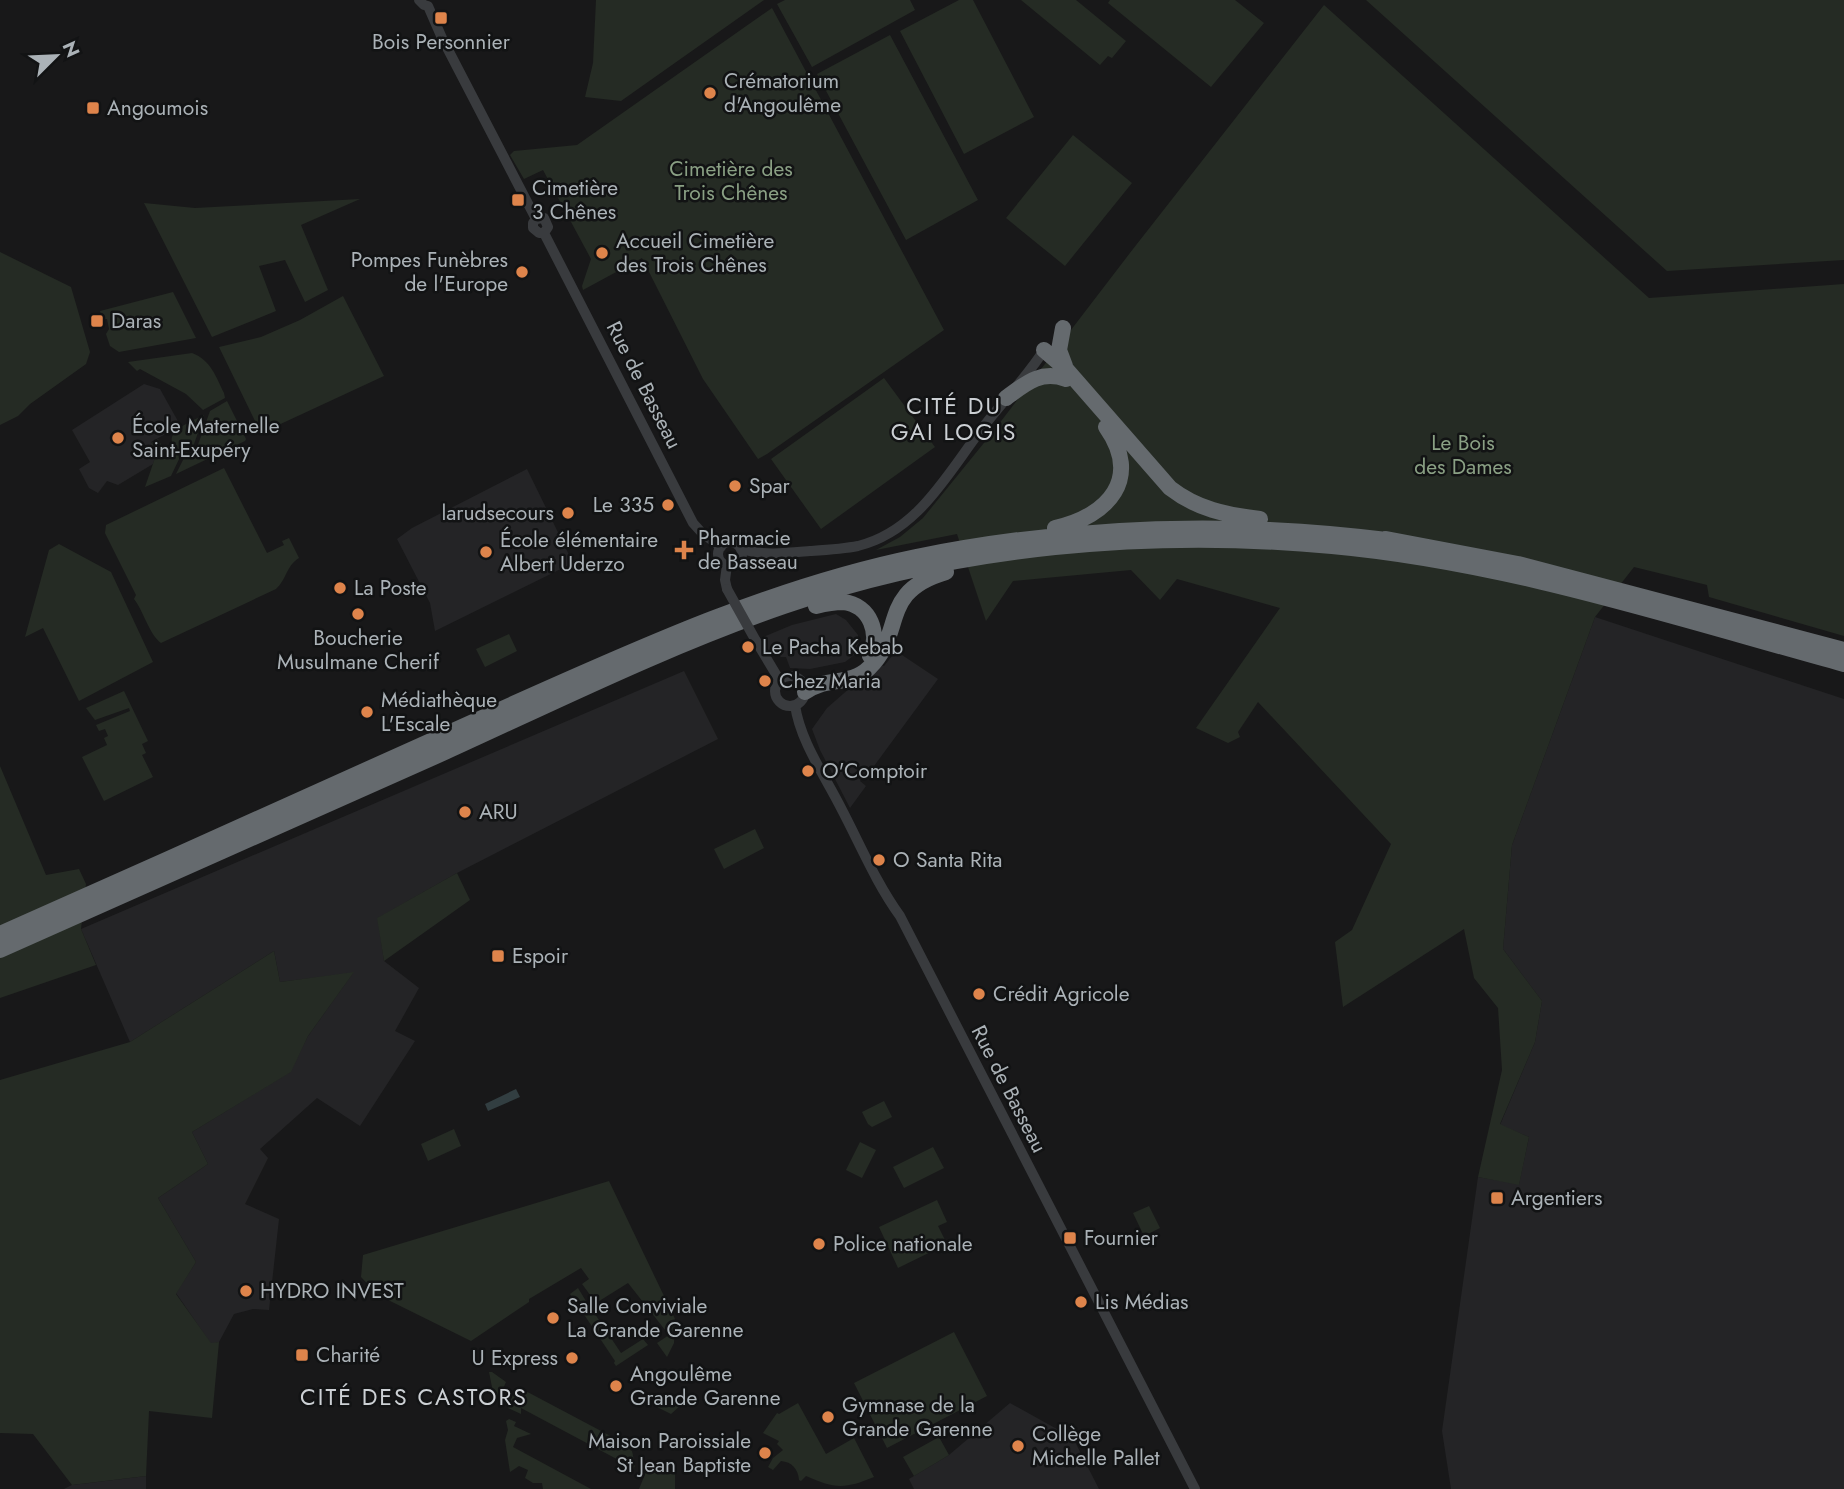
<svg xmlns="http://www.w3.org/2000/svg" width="1844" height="1489" viewBox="0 0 1844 1489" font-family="Jost,sans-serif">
	<rect width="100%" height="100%" fill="#181819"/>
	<!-- built -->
	<path fill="#242426" d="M 144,384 L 160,389 L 179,423 L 171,431 L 151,442 L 157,452 L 153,464 L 118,485 L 107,481 L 98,493 L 89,488 L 79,469 L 90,462 L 72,430 Z
		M 527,469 L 573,563 L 435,631 L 430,603 L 397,539 L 412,528 Z
		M 836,614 L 846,620 L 858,635 L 859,647 L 853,656 L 845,662 L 810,669 L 790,668 L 786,657 L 781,657 L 774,651 L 770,654 L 761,638 L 792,625 Z
		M 1595,617 L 1844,699 L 1844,1489 L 1451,1489 L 1442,1431 L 1478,1177 L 1519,1184 L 1529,1137 L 1500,1125 L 1535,1042 L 1542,1001 L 1503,949 L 1512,845 Z
		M 896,651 L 938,679 L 866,777 L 863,776 L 860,781 L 866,786 L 850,808 L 820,750 L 812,729 L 827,708 L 851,687 L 864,681 L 881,665 L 884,666 Z
		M 684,671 L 718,739 L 457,873 L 378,918 L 384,961 L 419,988 L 395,1031 L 415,1041 L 360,1126 L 317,1098 L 260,1149 L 268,1158 L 245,1204 L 279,1219 L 269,1310 L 253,1309 L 234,1314 L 219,1342 L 211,1344 L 176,1293 L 196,1262 L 158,1198 L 208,1164 L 192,1132 L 290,1072 L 308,1036 L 353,973 L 280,982 L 274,951 L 130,1042 L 81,929 Z
		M 1010,1403 L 1073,1438 L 1099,1489 L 914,1489 L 909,1479 L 949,1455 Z
		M 146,1476 L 146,1489 L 64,1489 L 72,1485 Z"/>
	<!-- green -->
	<path fill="#252b24" d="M 596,0 L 764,0 L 621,101 L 585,97 L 593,63 Z
		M 785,0 L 910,0 L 915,10 L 812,67 L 777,4 Z
		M 959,0 L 973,0 L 1034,117 L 964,154 L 900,31 Z
		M 1021,0 L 1076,0 L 1126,41 L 1112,58 L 1108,56 L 1100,65 Z
		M 1110,0 L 1235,0 L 1264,23 L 1211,87 L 1108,3 Z
		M 1366,0 L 1844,0 L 1844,260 L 1667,271 Z
		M 1324,5 L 1649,298 L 1844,284 L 1844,636 L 1709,597 L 1707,585 L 1634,567 L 1595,617 L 1512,845 L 1503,949 L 1542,1001 L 1535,1042 L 1500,1124 L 1529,1137 L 1519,1185 L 1478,1177 L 1502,1070 L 1498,1008 L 1474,978 L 1464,929 L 1343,1007 L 1335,942 L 1352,930 L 1391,844 L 1258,702 L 1238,732 L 1240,737 L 1228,743 L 1196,728 L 1280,608 L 1177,579 L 1160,600 L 1131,570 L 1013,581 L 986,621 L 957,534 L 876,550 L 900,537 L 923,518 L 992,433 L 1133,249 Z
		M 772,8 L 944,330 L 767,454 L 758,459 L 703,379 L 642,258 L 583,290 L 582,286 L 591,259 L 543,170 L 524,179 L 510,155 L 514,151 L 577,145 Z
		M 890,35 L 978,200 L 906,240 L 817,74 Z
		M 1073,135 L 1132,183 L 1065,266 L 1006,218 Z
		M 360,199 L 301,225 L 328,290 L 305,302 L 285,260 L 259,266 L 276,311 L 212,337 L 144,203 L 195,208 Z
		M 0,252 L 71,287 L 90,352 L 86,364 L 30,404 L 18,416 L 0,425 Z
		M 173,292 L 196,338 L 119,352 L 110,346 L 106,334 L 109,329 L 107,319 L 102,319 L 100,311 Z
		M 343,296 L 384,376 L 259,434 L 257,425 L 219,347 L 261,337 L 300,320 Z
		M 192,353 C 211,360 216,377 224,393 L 225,398 L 203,410 L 186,394 L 140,369 L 137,371 L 128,362 Z
		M 884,378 L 935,447 L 821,529 L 771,459 Z
		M 227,401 L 246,439 L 245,441 L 176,474 L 184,458 L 195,453 L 210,411 Z
		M 204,415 L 192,450 L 186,453 C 151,438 189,422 204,415 Z
		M 158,439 L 163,448 L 181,455 L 171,476 L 145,487 L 157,452 L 151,443 Z
		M 224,468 L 267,553 L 284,545 L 282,541 L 289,538 L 299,558 C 286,566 287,579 276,589 L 161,643 C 149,634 144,612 134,599 L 136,595 L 105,533 L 106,525 Z
		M 59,544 L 111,572 L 153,662 L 79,701 L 43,628 L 25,637 L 49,550 Z
		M 509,634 L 517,651 L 485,667 L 476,649 Z
		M 124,691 L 148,741 L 142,744 L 146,753 L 142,755 L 153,777 L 104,801 L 82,757 L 107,745 L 104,738 L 108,736 L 105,729 L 99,731 L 96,725 L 130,711 L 129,708 L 95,720 L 86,708 Z
		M 0,766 L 46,875 L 79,869 L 86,884 L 81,929 L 96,965 L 0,998 Z
		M 755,829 L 764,848 L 724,869 L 714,849 Z
		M 457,873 L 470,900 L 384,961 L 377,918 Z
		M 274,951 L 280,982 L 354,972 L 308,1036 L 291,1072 L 192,1132 L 208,1164 L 158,1198 L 196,1262 L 176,1294 L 211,1343 L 219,1342 L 212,1418 L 149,1411 L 146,1476 L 72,1485 L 33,1434 L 0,1433 L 0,1080 L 130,1042 Z
		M 884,1101 L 892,1117 L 872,1127 L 868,1124 L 862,1112 Z
		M 454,1129 L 461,1146 L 428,1161 L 421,1144 Z
		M 860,1142 L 876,1150 L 862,1178 L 846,1170 Z
		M 933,1147 L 944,1168 L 904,1188 L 893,1167 Z
		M 609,1181 L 675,1319 L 674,1343 L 667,1357 L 657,1343 L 669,1335 L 628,1283 L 596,1303 L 582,1284 L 589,1279 L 581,1268 L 529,1299 L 529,1302 L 471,1341 L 378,1295 L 361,1277 L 363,1255 Z
		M 937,1200 L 947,1222 L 938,1226 L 947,1244 L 898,1268 L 879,1227 Z
		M 1149,1206 L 1160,1228 L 1144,1236 L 1133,1213 Z
		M 578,1288 L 589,1306 L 581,1311 L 570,1294 Z
		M 591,1308 L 621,1353 L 643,1339 L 648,1345 L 616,1366 L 614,1363 L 615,1361 L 583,1313 Z
		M 954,1332 L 987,1396 L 887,1448 L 854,1383 Z
		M 489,1372 L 492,1372 L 506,1382 L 499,1398 L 494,1397 Z
		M 520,1388 L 620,1441 L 619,1444 L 632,1451 L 635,1465 L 632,1473 L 628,1470 L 626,1464 L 521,1408 L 521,1414 L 508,1408 L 515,1389 Z
		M 663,1396 L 681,1405 L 671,1414 L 657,1407 Z
		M 798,1403 L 826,1454 L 854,1438 L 874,1477 C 845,1489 835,1489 806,1476 L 801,1481 L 799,1480 C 798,1469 792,1462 781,1461 L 773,1470 L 768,1467 L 773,1458 L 783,1450 L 777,1444 L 779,1441 L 763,1433 L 777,1413 L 779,1414 Z
		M 509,1419 L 516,1422 L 514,1426 L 531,1434 L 517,1438 L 513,1447 L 591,1489 L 543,1489 L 542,1483 L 533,1483 L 525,1478 L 528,1470 L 519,1466 L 510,1472 L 505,1440 L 508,1430 L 506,1421 Z
		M 939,1437 L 949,1455 L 914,1476 L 903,1457 Z
		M 650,1462 L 675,1474 L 675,1489 L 639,1489 Z"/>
	<!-- water -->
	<path fill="#323e41" d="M 516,1089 L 520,1097 L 488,1111 L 485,1104 Z"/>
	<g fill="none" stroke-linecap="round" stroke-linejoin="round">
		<!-- minor -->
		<path stroke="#393b3e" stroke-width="10" d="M 419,0 L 424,5 L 428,6 L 442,38 L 536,219
			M 544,233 L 548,227 L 544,218 L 536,219 L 533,223 L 533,228 L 539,233 L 544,233 L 693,523 L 702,533 L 721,547
			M718 554a12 12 0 1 1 24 0a12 12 0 1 1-24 0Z
			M 741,549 C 764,556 787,553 810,551 C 826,550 843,549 858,546 C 919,531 948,472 984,426 C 1003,401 1027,377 1044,350
			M 727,565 L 725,580 L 727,589
			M 756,641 L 780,681
			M775 691a15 15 0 1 1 30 0a15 15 0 1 1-30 0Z
			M 795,705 C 800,741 825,776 841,808 C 860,844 876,883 900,916 L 1195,1489"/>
		<!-- highway -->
		<path stroke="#656a6e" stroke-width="16" d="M 1063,328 L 1059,350 L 1065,366
			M 1044,350 L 1066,369 L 1170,488 C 1197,509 1226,515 1260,519
			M 1006,398 C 1026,383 1041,370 1066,379
			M 1055,528 C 1109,516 1142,478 1106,427
			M 1386,539 L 1518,564 L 1844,650
			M 816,606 C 824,604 834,602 843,602 C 871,605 880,634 870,656
			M 805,692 C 824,677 851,686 869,668 C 906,632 878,592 946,572
			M 0,934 C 158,864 315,793 473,722 C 617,658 761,589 916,557 C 1075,525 1234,520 1395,541
			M 0,950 C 148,884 297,818 445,752 C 557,701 668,646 784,606 C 957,546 1151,529 1332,546 C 1507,562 1676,618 1844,664"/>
		<!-- minor-bridge -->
		<path stroke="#393b3e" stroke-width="10" d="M 727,589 L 756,641"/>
	</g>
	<!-- markers -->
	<g fill="#de844b" stroke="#121314" stroke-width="2.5">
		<rect x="434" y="11" width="14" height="14" rx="3.5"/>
		<circle cx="710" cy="93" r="7"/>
		<rect x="86" y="101" width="14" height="14" rx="3.5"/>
		<rect x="511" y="193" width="14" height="14" rx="3.5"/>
		<circle cx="602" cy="253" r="7"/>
		<circle cx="522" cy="272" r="7"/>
		<rect x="90" y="314" width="14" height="14" rx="3.5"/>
		<circle cx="118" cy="438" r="7"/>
		<circle cx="735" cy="486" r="7"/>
		<circle cx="668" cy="505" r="7"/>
		<circle cx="568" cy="513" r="7"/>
		<path d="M680.5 539.5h7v7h7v7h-7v7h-7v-7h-7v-7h7z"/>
		<circle cx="486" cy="552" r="7"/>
		<circle cx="340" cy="588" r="7"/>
		<circle cx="358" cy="614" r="7"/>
		<circle cx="748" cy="647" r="7"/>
		<circle cx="765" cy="681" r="7"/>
		<circle cx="367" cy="712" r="7"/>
		<circle cx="808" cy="771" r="7"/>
		<circle cx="465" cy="812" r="7"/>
		<circle cx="879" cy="860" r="7"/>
		<rect x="491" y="949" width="14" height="14" rx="3.5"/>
		<circle cx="979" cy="994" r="7"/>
		<rect x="1490" y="1191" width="14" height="14" rx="3.5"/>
		<rect x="1063" y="1231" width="14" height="14" rx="3.5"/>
		<circle cx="819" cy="1244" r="7"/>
		<circle cx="246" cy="1291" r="7"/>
		<circle cx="1081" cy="1302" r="7"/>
		<circle cx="553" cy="1318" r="7"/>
		<rect x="295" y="1348" width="14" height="14" rx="3.5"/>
		<circle cx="572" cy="1358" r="7"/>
		<circle cx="616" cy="1386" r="7"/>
		<circle cx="828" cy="1417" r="7"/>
		<circle cx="1018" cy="1446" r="7"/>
		<circle cx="765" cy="1453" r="7"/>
	</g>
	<g text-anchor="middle" stroke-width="5" stroke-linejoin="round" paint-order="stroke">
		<!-- poi labels -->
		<g font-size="21" fill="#abb2b7" stroke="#121314" text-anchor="start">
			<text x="441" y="49" text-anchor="middle">Bois Personnier</text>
			<text x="724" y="88">Crématorium<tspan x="724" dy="24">d'Angoulême</tspan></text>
			<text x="107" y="115">Angoumois</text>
			<text x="532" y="195">Cimetière<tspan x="532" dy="24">3 Chênes</tspan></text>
			<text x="616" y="248">Accueil Cimetière<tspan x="616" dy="24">des Trois Chênes</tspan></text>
			<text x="508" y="267" text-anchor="end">Pompes Funèbres<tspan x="508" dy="24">de l'Europe</tspan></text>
			<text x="111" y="328">Daras</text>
			<text x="132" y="433">École Maternelle<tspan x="132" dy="24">Saint-Exupéry</tspan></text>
			<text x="749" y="493">Spar</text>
			<text x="654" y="512" text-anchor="end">Le 335</text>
			<text x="554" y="520" text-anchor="end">larudsecours</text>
			<text x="698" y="545">Pharmacie<tspan x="698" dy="24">de Basseau</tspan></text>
			<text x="500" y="547">École élémentaire<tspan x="500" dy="24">Albert Uderzo</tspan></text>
			<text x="354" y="595">La Poste</text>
			<text x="358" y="645" text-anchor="middle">Boucherie<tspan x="358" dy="24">Musulmane Cherif</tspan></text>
			<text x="762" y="654">Le Pacha Kebab</text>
			<text x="779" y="688">Chez Maria</text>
			<text x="381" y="707">Médiathèque<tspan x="381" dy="24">L'Escale</tspan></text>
			<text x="822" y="778">O'Comptoir</text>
			<text x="479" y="819">ARU</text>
			<text x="893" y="867">O Santa Rita</text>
			<text x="512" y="963">Espoir</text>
			<text x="993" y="1001">Crédit Agricole</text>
			<text x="1511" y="1205">Argentiers</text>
			<text x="1084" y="1245">Fournier</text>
			<text x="833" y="1251">Police nationale</text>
			<text x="260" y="1298">HYDRO INVEST</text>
			<text x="1095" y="1309">Lis Médias</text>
			<text x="567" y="1313">Salle Conviviale<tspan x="567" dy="24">La Grande Garenne</tspan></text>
			<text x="316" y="1362">Charité</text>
			<text x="558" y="1365" text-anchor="end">U Express</text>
			<text x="630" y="1381">Angoulême<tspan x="630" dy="24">Grande Garenne</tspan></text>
			<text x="842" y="1412">Gymnase de la<tspan x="842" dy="24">Grande Garenne</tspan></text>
			<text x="1032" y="1441">Collège<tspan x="1032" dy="24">Michelle Pallet</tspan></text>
			<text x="751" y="1448" text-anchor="end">Maison Paroissiale<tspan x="751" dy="24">St Jean Baptiste</tspan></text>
		</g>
		<!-- park labels -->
		<g font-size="21" fill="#8aa084" stroke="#121314">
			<text x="731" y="176">Cimetière des<tspan x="731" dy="24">Trois Chênes</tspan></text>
			<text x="1463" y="450">Le Bois<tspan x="1463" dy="24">des Dames</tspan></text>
		</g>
		<!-- street labels -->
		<g font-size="21" fill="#abb2b7" stroke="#121314">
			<text transform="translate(644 385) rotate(63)" y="7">Rue de Basseau</text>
			<text transform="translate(1009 1089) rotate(63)" y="7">Rue de Basseau</text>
		</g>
		<!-- neighbourhood labels -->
		<g font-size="23" letter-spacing="2" fill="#ccd0d4" stroke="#121314">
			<text x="954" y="414">CITÉ DU<tspan x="954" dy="26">GAI LOGIS</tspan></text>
			<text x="414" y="1405">CITÉ DES CASTORS</text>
		</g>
	</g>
	<!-- north arrow -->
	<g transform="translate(56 56) rotate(66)" stroke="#121314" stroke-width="5" paint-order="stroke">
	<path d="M0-5L12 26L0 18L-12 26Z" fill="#abb2b7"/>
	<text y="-10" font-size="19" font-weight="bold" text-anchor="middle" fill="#abb2b7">N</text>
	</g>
</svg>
